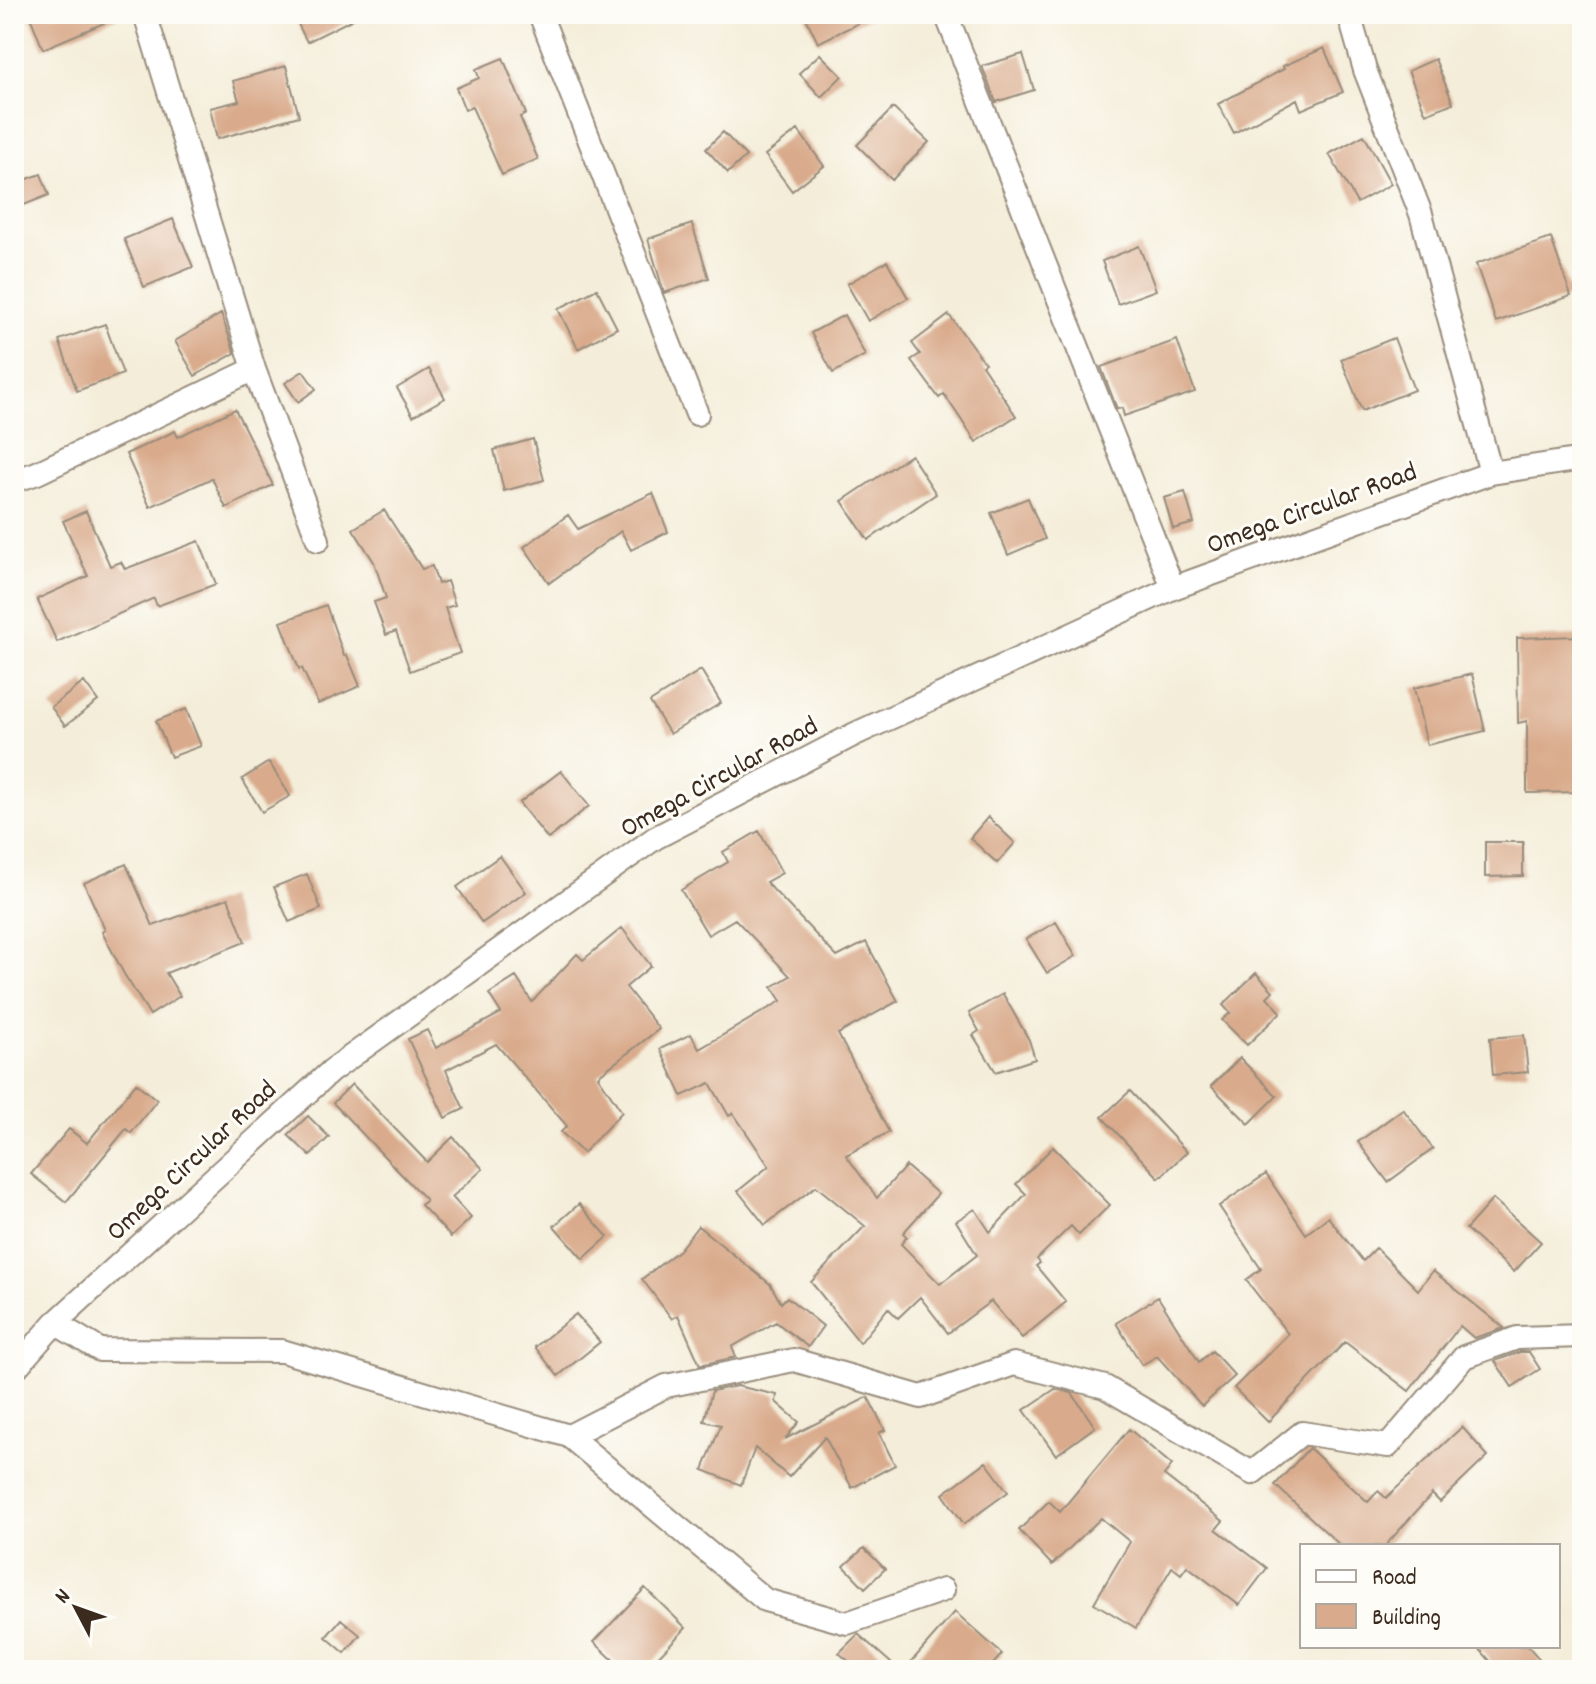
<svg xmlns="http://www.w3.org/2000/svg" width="1596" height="1684" viewBox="0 0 1596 1684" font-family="Dekko,sans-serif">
	<rect width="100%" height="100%" fill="#fdfcf7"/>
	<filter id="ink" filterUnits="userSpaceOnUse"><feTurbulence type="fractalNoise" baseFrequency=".0125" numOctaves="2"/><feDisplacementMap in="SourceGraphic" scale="16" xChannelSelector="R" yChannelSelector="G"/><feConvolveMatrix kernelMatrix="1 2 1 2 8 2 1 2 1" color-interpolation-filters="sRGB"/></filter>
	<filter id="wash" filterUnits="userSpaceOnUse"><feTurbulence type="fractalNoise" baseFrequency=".006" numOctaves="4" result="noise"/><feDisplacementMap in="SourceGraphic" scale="32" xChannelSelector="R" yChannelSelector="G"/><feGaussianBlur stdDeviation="1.8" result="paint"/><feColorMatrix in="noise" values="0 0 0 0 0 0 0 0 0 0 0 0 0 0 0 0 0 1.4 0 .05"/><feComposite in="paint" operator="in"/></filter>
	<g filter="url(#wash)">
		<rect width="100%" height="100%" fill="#f4edd9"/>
		<g id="blocks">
			<!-- building -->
			<path fill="#d9aa8b" d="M 29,14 L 125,14 L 43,49 Z
				M 293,14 L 363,14 L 307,42 Z
				M 804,14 L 877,14 L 818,43 Z
				M 1324,48 L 1343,92 L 1301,110 L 1297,99 L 1234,133 L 1218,104 L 1284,69 L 1283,66 Z
				M 820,54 L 842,76 L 821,97 L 799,73 Z
				M 1023,54 L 1034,90 L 996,102 L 982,66 Z
				M 503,58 L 526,114 L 520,117 L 538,159 L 502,175 L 472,107 L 465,110 L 456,88 L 479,78 L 476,69 Z
				M 1435,59 L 1453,103 L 1426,114 L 1408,71 Z
				M 286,66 L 299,116 L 217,139 L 210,108 L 239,101 L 233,81 Z
				M 893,108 L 929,142 L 892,180 L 857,145 Z
				M 798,130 L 824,166 L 792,191 L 765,155 Z
				M 723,132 L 746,156 L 728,173 L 706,149 Z
				M 1364,135 L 1391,184 L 1357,203 L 1329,154 Z
				M 41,174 L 49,195 L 14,209 L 14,184 Z
				M 173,219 L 193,267 L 144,287 L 124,239 Z
				M 692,224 L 709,278 L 664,293 L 648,239 Z
				M 1551,238 L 1571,296 L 1496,322 L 1476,264 Z
				M 1139,246 L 1156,290 L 1118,304 L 1102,261 Z
				M 887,261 L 908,298 L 868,321 L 847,284 Z
				M 597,289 L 617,328 L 578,349 L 558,309 Z
				M 221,314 L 235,353 L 195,376 L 175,341 Z
				M 844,315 L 865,355 L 833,373 L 811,333 Z
				M 949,315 L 985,363 L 982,365 L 1016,416 L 976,442 L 944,394 L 939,398 L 911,360 L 920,354 L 912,343 Z
				M 105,324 L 123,374 L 77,391 L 59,340 Z
				M 1394,338 L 1414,390 L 1362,411 L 1341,359 Z
				M 1177,340 L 1195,392 L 1124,416 L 1122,408 L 1117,409 L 1101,367 Z
				M 429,369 L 445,398 L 413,416 L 397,388 Z
				M 303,371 L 316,389 L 298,402 L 285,383 Z
				M 235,409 L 273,485 L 226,508 L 212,478 L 150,507 L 126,454 L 175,431 L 178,437 Z
				M 533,439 L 544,480 L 504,491 L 494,450 Z
				M 911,455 L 936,494 L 868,540 L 842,501 Z
				M 1185,492 L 1194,523 L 1173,529 L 1164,498 Z
				M 653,493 L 668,532 L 631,550 L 621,531 L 549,583 L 524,547 L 568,515 L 578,529 Z
				M 1028,498 L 1045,539 L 1008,555 L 991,513 Z
				M 384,510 L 422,569 L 432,566 L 438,584 L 447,581 L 455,605 L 445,608 L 460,653 L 410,671 L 396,631 L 386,635 L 374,602 L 386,598 L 374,562 L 353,529 Z
				M 86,511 L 110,566 L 121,562 L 125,569 L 199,541 L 216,584 L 157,606 L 154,598 L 57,642 L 37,599 L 88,576 L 63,521 Z
				M 326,605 L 344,656 L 347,655 L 360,686 L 318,704 L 302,668 L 299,669 L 281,622 Z
				M 1580,636 L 1582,792 L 1527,793 L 1527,721 L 1518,723 L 1517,638 Z
				M 701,670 L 721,703 L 670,734 L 650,702 Z
				M 1472,674 L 1485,731 L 1427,745 L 1414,688 Z
				M 84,682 L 98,701 L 65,726 L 51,707 Z
				M 186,709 L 201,746 L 171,757 L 156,721 Z
				M 269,762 L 290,796 L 262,812 L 242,779 Z
				M 561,771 L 589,806 L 548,839 L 519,803 Z
				M 988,817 L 1015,843 L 997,863 L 970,838 Z
				M 759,831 L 782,873 L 766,882 L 837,957 L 866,942 L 898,1001 L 838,1034 L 889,1132 L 846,1155 L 877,1198 L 906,1166 L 938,1194 L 903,1233 L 907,1237 L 901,1244 L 940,1284 L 977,1255 L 956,1221 L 975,1209 L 990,1232 L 1026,1194 L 1016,1184 L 1053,1147 L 1110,1205 L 1079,1235 L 1071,1226 L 1037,1259 L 1040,1263 L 1036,1266 L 1066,1302 L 1022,1338 L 991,1301 L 948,1333 L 920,1297 L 898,1318 L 888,1308 L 860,1343 L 811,1282 L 865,1226 L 816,1186 L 765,1225 L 738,1191 L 769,1166 L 733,1113 L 729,1116 L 710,1083 L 682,1096 L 660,1049 L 691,1034 L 699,1049 L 781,1001 L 772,987 L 790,976 L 735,919 L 708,935 L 681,890 L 728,862 L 723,852 Z
				M 1485,842 L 1523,842 L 1523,876 L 1485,877 Z
				M 500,856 L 526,892 L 482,923 L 457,887 Z
				M 126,864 L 153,926 L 228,898 L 245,942 L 166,973 L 180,996 L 150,1015 L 124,974 L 102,932 L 105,930 L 84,883 Z
				M 307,874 L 321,909 L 289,922 L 274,887 Z
				M 1056,922 L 1076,956 L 1047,973 L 1026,939 Z
				M 622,928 L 651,966 L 626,987 L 659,1029 L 598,1076 L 622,1112 L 583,1153 L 561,1132 L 567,1126 L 496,1044 L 446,1070 L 464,1109 L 445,1118 L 408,1039 L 427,1030 L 436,1048 L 501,1013 L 489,994 L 516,977 L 532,1002 L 577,954 L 583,960 Z
				M 1256,973 L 1273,991 L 1267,997 L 1281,1012 L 1247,1045 L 1222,1020 L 1230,1013 L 1223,1005 Z
				M 1003,994 L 1029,1040 L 1035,1059 L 996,1072 L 973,1035 L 979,1031 L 969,1013 Z
				M 1524,1035 L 1528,1072 L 1493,1075 L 1490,1038 Z
				M 1240,1058 L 1277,1096 L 1249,1124 L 1211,1086 Z
				M 136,1083 L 157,1100 L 131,1133 L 126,1129 L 66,1202 L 31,1174 L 69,1129 L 87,1143 Z
				M 352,1084 L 427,1162 L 453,1137 L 483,1169 L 452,1197 L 471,1218 L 451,1237 L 421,1205 L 426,1200 L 333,1103 Z
				M 1130,1091 L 1187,1152 L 1159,1178 L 1102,1117 Z
				M 1403,1109 L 1433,1149 L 1388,1182 L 1358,1142 Z
				M 308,1116 L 329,1137 L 310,1156 L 288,1135 Z
				M 1266,1174 L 1306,1234 L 1328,1217 L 1363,1261 L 1376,1248 L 1418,1290 L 1433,1271 L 1504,1328 L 1474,1338 L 1460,1326 L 1409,1391 L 1345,1342 L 1268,1422 L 1234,1388 L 1288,1334 L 1246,1280 L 1261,1269 L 1219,1206 Z
				M 1493,1199 L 1541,1242 L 1514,1272 L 1466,1229 Z
				M 579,1204 L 608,1237 L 583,1259 L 554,1226 Z
				M 698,1226 L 770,1284 L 781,1303 L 787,1297 L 823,1326 L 808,1347 L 776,1322 L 732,1347 L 736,1357 L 700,1365 L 678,1315 L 672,1319 L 642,1279 L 679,1250 Z
				M 1158,1297 L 1199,1362 L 1212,1351 L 1235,1376 L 1202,1406 L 1157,1356 L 1142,1365 L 1116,1323 Z
				M 576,1314 L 600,1342 L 558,1376 L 535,1347 Z
				M 1520,1352 L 1529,1352 L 1540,1369 L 1512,1387 L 1495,1361 Z
				M 737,1386 L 777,1395 L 776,1402 L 799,1422 L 785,1439 L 868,1397 L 885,1430 L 879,1433 L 895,1465 L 852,1488 L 825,1437 L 789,1477 L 755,1448 L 741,1485 L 703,1470 L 721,1425 L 704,1421 L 712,1391 Z
				M 1055,1389 L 1072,1393 L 1095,1427 L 1056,1455 L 1024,1410 Z
				M 1462,1427 L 1488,1456 L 1440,1502 L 1432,1494 L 1385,1546 L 1341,1546 L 1275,1485 L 1309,1448 L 1368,1502 L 1378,1491 L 1386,1498 Z
				M 1129,1429 L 1172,1465 L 1164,1475 L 1223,1521 L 1216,1529 L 1267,1568 L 1239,1605 L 1187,1566 L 1181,1574 L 1172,1567 L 1136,1628 L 1094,1603 L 1130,1542 L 1101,1518 L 1052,1565 L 1019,1530 L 1049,1501 L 1060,1512 Z
				M 986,1462 L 1008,1492 L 964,1524 L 943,1494 Z
				M 864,1548 L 885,1569 L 865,1588 L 844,1566 Z
				M 645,1588 L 686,1628 L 645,1670 L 624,1670 L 594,1642 Z
				M 955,1612 L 1002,1654 L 988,1670 L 904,1670 Z
				M 341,1619 L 360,1635 L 345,1653 L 326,1637 Z
				M 858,1634 L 899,1670 L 859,1670 L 839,1653 Z
				M 1477,1646 L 1528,1646 L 1549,1670 L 1498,1670 Z"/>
		</g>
	</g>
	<g filter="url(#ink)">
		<use href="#blocks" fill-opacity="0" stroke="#988c7c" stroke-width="2"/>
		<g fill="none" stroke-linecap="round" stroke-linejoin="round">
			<defs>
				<path id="minor" d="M 540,14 L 697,414
					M 946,14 L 1173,588
					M 1349,14 L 1365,70 L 1421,214 L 1491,473
					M 254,369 L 318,540
					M 14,481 L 37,473 L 254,369 L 145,14
					M 55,1323 L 100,1350 L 282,1351 L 569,1436 L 765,1600 L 847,1623 L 943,1590
					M 14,1370 L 55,1323 L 331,1071 L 655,838 L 855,734 L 1173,588 L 1491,473 L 1582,459
					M 569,1436 L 666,1386 L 794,1360 L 921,1397 L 1014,1364 L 1105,1387 L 1252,1473 L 1302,1433 L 1388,1446 L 1464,1357 L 1517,1338 L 1582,1336"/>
			</defs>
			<!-- minor casing -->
			<use href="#minor" stroke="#988c7c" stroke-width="26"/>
			<!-- minor -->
			<use href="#minor" stroke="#fff" stroke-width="22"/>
		</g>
	</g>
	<g text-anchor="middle" stroke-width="6" stroke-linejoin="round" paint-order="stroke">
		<!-- street labels -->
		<g font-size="28" fill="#3b2a1e" stroke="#fdfcf7">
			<text transform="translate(1311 506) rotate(-20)" y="10">Omega Circular Road</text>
			<text transform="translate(718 775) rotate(-29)" y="10">Omega Circular Road</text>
			<text transform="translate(190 1159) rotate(-43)" y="10">Omega Circular Road</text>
		</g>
	</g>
	<!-- margin -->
	<rect width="1596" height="1684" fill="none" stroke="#fdfcf7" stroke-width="48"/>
	<!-- legend -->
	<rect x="1300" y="1544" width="260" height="104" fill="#fdfcf7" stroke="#afa8a0" stroke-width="2"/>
	<rect x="1316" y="1570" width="40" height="12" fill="#ffffff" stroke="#afa8a0" stroke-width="2"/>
	<text x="1372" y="1584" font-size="24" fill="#3b2a1e">Road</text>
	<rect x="1316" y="1604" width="40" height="24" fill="#d9aa8b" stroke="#afa8a0" stroke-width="2"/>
	<text x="1372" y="1624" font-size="24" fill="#3b2a1e">Building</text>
	<!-- north arrow -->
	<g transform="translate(76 1608) rotate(311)" stroke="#fdfcf7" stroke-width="6" paint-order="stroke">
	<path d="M0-6L14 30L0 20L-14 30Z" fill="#3b2a1e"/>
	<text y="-12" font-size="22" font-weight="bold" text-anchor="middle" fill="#3b2a1e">N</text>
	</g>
</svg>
